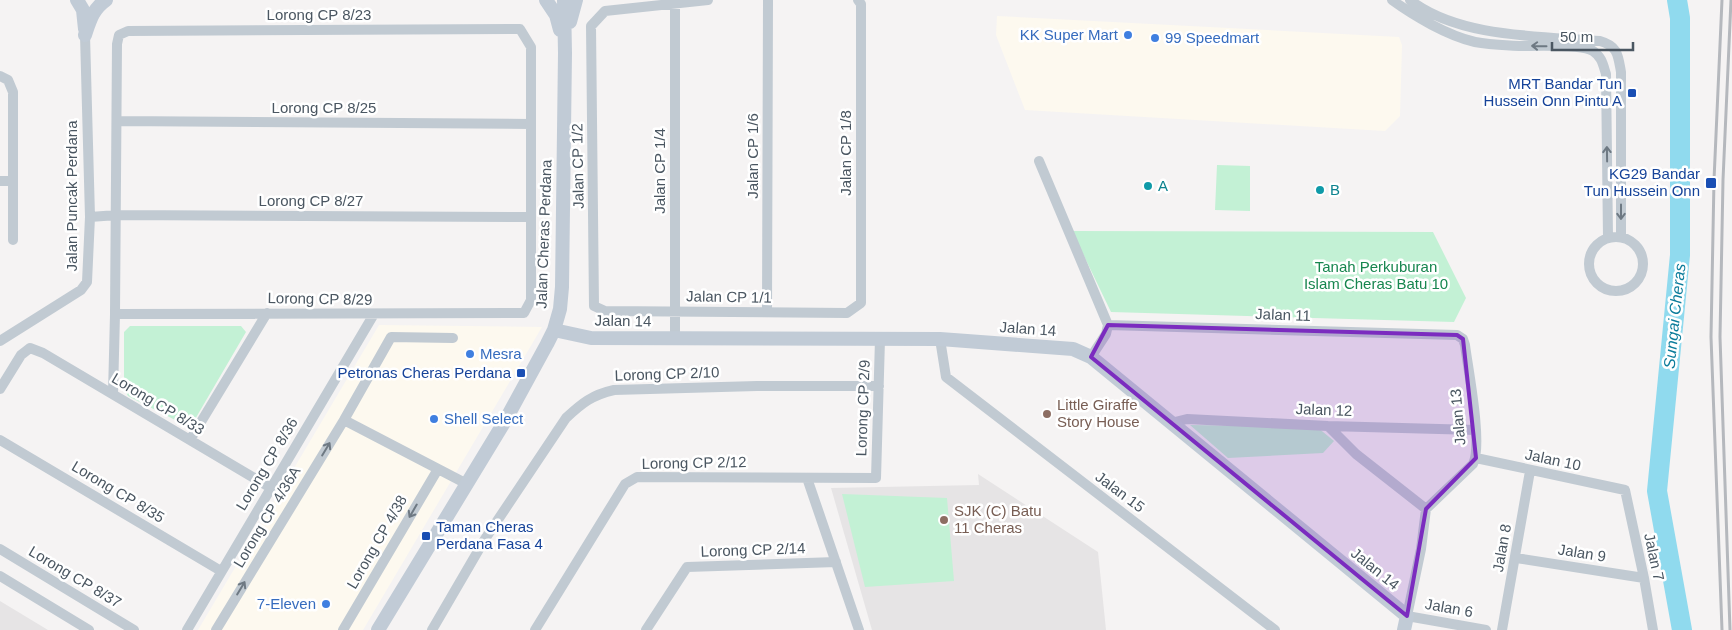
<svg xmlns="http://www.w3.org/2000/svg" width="1732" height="630" viewBox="0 0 1732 630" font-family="Helvetica,sans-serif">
	<rect width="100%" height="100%" fill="#f5f3f3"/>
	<!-- commercial -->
	<path fill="#fdf9ef" d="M 997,16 L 1399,37 L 1402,45 L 1400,116 L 1385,131 L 1025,110 L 996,35 Z
		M 379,325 L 542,327 L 363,630 L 198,630 Z"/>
	<!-- education -->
	<path fill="#e6e4e5" d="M 978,474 L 1098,552 L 1106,630 L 872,630 L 831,488 L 979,485 Z
		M 0,601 L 48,630 L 0,630 Z"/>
	<!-- green -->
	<path fill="#c3f1d5" d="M 1217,165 L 1250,166 L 1250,211 L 1215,210 Z
		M 1072,231 L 1433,232 L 1466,298 L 1454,322 L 1111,312 Z
		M 130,326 L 241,326 L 246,332 L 194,421 L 183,424 L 128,396 L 124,389 L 124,332 Z
		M 1190,425 L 1317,427 L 1334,441 L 1323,453 L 1228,458 Z
		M 842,494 L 947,498 L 954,581 L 865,587 Z"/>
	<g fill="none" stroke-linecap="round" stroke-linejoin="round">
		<!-- river -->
		<path stroke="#90daee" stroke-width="20" d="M 1677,0 L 1680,18 L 1680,255 L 1657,491 L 1682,630"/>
		<!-- street -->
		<path stroke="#c1cad2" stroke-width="10" d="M 708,0 L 605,11 L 591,26 L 594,306 L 605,311 L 847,313 L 861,303 L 861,4 L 858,0
			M 1392,0 C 1414,16 1448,36 1475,42 C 1490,45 1505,45 1521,46 C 1536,46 1582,44 1593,51 C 1602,57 1603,65 1606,74 L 1608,238
			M 1410,0 C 1459,38 1540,36 1600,41 C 1618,46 1618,55 1621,72 L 1621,237
			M 675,4 L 675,338
			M 0,76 L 8,80 L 13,92 L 13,240
			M 117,121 L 531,124
			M 1039,161 L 1108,325 L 1106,334 L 1091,357
			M 0,181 L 13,181
			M 90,217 L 117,215 L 531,217
			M1589 264a27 27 0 1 1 54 0a27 27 0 1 1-54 0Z
			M 767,312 L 768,0
			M 1108,325 L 1457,335 L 1463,339 L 1465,345 C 1468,369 1483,445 1473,464 L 1426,509 L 1421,549 L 1407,616 L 1486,630
			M 940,339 L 946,377 L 1275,630
			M 0,341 L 81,290 L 87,282 L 90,217 L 85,35
			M 0,389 L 21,355 L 30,348 L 43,353 L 271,488
			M 113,394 L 115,314 L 117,44 L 119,35 L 128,31 L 520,29 L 531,47 L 531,300 L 524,313 L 115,314
			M 344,420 L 467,484
			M 1171,423 L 1187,419 L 1328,426 L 1476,430
			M 1328,426 L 1356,454 L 1426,509
			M 0,440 L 221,571
			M 190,440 L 267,313
			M 1476,458 L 1625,490 L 1644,578 L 1653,630
			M 807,478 L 859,630
			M 0,549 L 134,630
			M 1516,558 L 1644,578
			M 0,576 L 89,630
			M 187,630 L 374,314
			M 216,630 L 344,420 L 391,337 L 453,338
			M 343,630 L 438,469
			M 432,630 L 485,539 L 566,418 C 582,403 592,395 614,390 L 757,386 L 879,386
			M 535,630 L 625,484 L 637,477 L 876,478 L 880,339
			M 646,630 L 687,567 L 836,562
			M 1502,630 L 1530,471"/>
		<!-- secondary -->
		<path stroke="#c1cbd6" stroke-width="14" d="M 77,0 L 83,10 L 85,29
			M 546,0 L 556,15 L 560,30
			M 570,22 L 576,0
			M 85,35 C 90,20 93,9 106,0
			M 554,330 L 591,338 L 940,339 L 1073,349 L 1091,357 L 1407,616 L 1404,630
			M 378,630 L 505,421 L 547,344 L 554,330 L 560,309 L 562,287 L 565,53 L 564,0"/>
		<!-- rail -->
		<path stroke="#b5b8bd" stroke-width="3" d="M 1722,630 L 1711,337 L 1714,180 L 1722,0
			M 1730,630 L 1720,337 L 1723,180 L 1731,0"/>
	</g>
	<!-- one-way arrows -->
	<defs><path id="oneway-shaft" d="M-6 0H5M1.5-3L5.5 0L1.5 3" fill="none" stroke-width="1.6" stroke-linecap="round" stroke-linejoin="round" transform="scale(1.25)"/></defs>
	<g stroke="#6e7983">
		<use href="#oneway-shaft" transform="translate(1539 46) rotate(-179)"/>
		<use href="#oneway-shaft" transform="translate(1607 154) rotate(-91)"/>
		<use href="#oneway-shaft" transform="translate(1621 212) rotate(90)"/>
		<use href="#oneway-shaft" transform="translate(326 449) rotate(-59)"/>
		<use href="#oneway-shaft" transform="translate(413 511) rotate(120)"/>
		<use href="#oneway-shaft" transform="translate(241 588) rotate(-59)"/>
	</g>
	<!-- marked area -->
	<path fill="#7b2cbf" fill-opacity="0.2" stroke="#7b2cbf" stroke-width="4" stroke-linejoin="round" d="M 1108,325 L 1457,335 L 1463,339 L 1476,458 L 1426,509 L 1407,616 L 1091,357 Z"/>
	<!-- markers -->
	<g fill="#3f7fe0" stroke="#fff" stroke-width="2">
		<circle cx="1128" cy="35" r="5"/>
		<circle cx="1155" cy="38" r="5"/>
		<circle cx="470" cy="354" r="5"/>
		<circle cx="434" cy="419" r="5"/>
		<circle cx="326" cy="604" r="5"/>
	</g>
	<g fill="#1a4fb4" stroke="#fff" stroke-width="2">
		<rect x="1627" y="88" width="10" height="10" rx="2.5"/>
		<rect x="1705" y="177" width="12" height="12" rx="2.5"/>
		<rect x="516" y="368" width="10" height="10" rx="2.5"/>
		<rect x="421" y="531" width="10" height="10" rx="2.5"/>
	</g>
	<g fill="#0f9aa8" stroke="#fff" stroke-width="2">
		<circle cx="1148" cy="186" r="5"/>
		<circle cx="1320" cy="190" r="5"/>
	</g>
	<g fill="#8d6e63" stroke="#fff" stroke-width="2">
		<circle cx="1047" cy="414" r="5"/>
		<circle cx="944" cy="520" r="5"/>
	</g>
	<g text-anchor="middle" stroke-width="5" stroke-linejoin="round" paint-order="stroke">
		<!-- street labels -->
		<g font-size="15" fill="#4a5661" stroke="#fff">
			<text x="319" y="20">Lorong CP 8/23</text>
			<text x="324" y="113">Lorong CP 8/25</text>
			<text transform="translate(846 153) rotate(-90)" y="5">Jalan CP 1/8</text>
			<text transform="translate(753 156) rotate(-90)" y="5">Jalan CP 1/6</text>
			<text transform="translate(578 166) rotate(-91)" y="5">Jalan CP 1/2</text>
			<text transform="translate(660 171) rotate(-90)" y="5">Jalan CP 1/4</text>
			<text transform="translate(72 196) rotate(-90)" y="5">Jalan Puncak Perdana</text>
			<text x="311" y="206">Lorong CP 8/27</text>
			<text transform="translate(544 234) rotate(-88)" y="5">Jalan Cheras Perdana</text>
			<text transform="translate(729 297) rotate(1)" y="5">Jalan CP 1/1</text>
			<text transform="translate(320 299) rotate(1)" y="5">Lorong CP 8/29</text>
			<text transform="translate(1283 315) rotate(2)" y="5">Jalan 11</text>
			<text transform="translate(623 321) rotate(1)" y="5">Jalan 14</text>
			<text transform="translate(1028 329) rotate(4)" y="5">Jalan 14</text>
			<text transform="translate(667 374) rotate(-2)" y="5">Lorong CP 2/10</text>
			<text transform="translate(158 404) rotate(31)" y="5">Lorong CP 8/33</text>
			<text transform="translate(863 408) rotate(-88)" y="5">Lorong CP 2/9</text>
			<text transform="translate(1324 410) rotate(2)" y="5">Jalan 12</text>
			<text transform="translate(1458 417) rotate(-95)" y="5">Jalan 13</text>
			<text transform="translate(1553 460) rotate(12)" y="5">Jalan 10</text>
			<text transform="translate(694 463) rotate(-1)" y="5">Lorong CP 2/12</text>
			<text transform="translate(267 464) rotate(-59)" y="5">Lorong CP 8/36</text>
			<text transform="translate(118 492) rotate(31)" y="5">Lorong CP 8/35</text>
			<text transform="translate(1120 492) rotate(37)" y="5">Jalan 15</text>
			<text transform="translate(267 517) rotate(-59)" y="5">Lorong CP 4/36A</text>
			<text transform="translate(377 542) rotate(-60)" y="5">Lorong CP 4/38</text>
			<text transform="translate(1502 548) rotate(-80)" y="5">Jalan 8</text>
			<text transform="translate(753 550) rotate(-2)" y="5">Lorong CP 2/14</text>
			<text transform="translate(1582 553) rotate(9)" y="5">Jalan 9</text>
			<text transform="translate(1654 557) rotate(78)" y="5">Jalan 7</text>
			<text transform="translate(1375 569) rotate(39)" y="5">Jalan 14</text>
			<text transform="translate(75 577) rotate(31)" y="5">Lorong CP 8/37</text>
			<text transform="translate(1449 608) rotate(10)" y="5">Jalan 6</text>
		</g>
		<!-- shop labels -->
		<g font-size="15" fill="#366cbe" stroke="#fff" text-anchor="start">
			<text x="1118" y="40" text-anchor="end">KK Super Mart</text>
			<text x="1165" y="43">99 Speedmart</text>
			<text x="480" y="359">Mesra</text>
			<text x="444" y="424">Shell Select</text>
			<text x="316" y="609" text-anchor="end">7-Eleven</text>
		</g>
		<!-- transit labels -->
		<g font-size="15" fill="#164399" stroke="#fff" text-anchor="end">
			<text x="1622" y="89">MRT Bandar Tun<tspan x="1622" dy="17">Hussein Onn Pintu A</tspan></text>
			<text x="1700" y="179">KG29 Bandar<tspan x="1700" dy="17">Tun Hussein Onn</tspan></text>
			<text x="511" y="378">Petronas Cheras Perdana</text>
			<text x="436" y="532" text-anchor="start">Taman Cheras<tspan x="436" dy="17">Perdana Fasa 4</tspan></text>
		</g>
		<!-- culture labels -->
		<g font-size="15" fill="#0d838f" stroke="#fff" text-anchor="start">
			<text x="1158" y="191">A</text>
			<text x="1330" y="195">B</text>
		</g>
		<!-- park labels -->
		<g font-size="15" fill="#17864f" stroke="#fff">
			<text x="1376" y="272">Tanah Perkuburan<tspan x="1376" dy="17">Islam Cheras Batu 10</tspan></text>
		</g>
		<!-- education labels -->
		<g font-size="15" fill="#785e54" stroke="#fff" text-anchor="start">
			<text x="1057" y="410">Little Giraffe<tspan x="1057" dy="17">Story House</tspan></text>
			<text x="954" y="516">SJK (C) Batu<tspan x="954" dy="17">11 Cheras</tspan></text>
		</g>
		<!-- water labels -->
		<g font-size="16" font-style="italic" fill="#0c7c9b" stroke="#fff">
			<text transform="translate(1674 316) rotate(-84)" y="6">Sungai Cheras</text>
		</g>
	</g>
	<!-- scale -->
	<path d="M1552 42v8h81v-8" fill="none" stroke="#4a5661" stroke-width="2.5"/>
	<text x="1560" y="42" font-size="15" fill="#4a5661" stroke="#ffffff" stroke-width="4" paint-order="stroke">50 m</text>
</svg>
